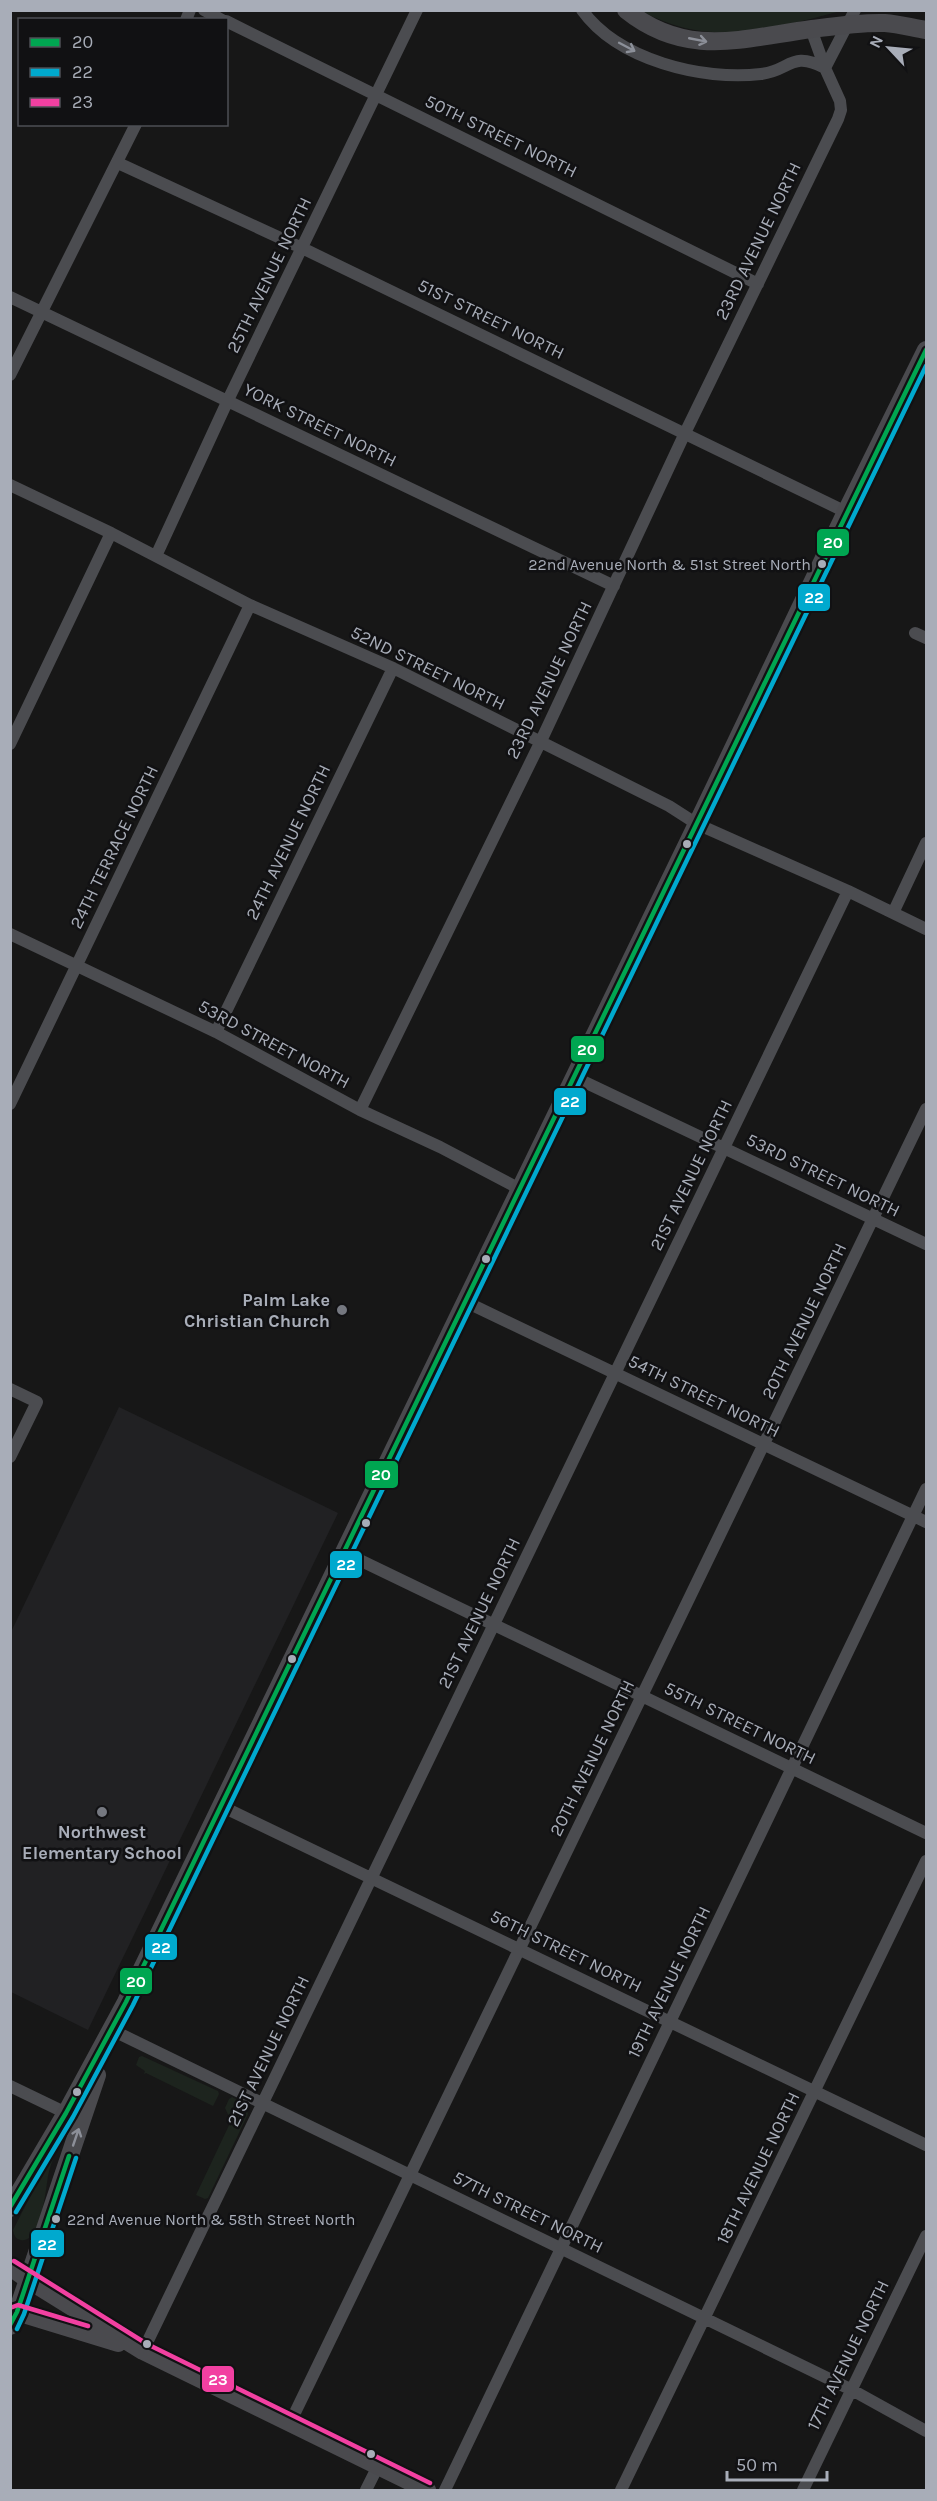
<svg xmlns="http://www.w3.org/2000/svg" width="937" height="2501" viewBox="0 0 937 2501" font-family="Karla,sans-serif">
	<rect width="100%" height="100%" fill="#171717"/>
	<!-- built -->
	<path fill="#212123" d="M 119,1407 L 338,1513 L 88,2030 L 11,1992 L 11,1632 Z"/>
	<!-- green -->
	<path fill="#1d241e" d="M 642,11 L 841,11 C 783,26 722,45 663,21 C 656,18 648,15 642,11 Z
		M 142,2056 L 218,2091 L 219,2094 L 213,2106 L 146,2073 L 144,2074 L 145,2071 L 136,2065 L 139,2057 Z
		M 232,2097 L 245,2104 L 248,2114 L 208,2198 L 205,2199 L 196,2195 L 231,2121 L 225,2108 L 229,2099 Z
		M 52,2142 L 59,2143 L 59,2145 C 55,2155 50,2165 48,2176 C 46,2189 41,2244 21,2240 C 15,2239 14,2235 13,2230 L 40,2177 Z"/>
	<g fill="none" stroke-linecap="round" stroke-linejoin="round">
		<!-- street -->
		<path stroke="#4b4c50" stroke-width="12" d="M 204,10 L 222,20
			M 582,10 C 618,60 702,81 761,74 C 790,71 791,50 825,68
			M 186,20 L 190,10
			M 226,21 L 758,284
			M 825,68 L 855,10
			M 118,163 L 302,248 L 846,512
			M 10,297 L 614,586
			M 10,375 L 136,124
			M 10,485 L 111,533 L 250,605 L 393,668 L 669,806 L 697,824 L 848,891 L 926,929
			M 156,556 L 228,400 L 417,10
			M 915,633 L 926,638
			M 10,744 L 111,533
			M 893,913 L 926,843
			M 10,934 L 216,1032 L 360,1110 L 440,1147 L 520,1189
			M 216,1032 L 393,668
			M 574,1077 L 926,1244
			M 10,1104 L 250,605
			M 360,1110 L 540,743 L 685,433 L 838,119 L 841,110 L 840,101 L 825,68 L 811,29
			M 466,1302 L 926,1522
			M 10,1389 L 37,1402 L 10,1457
			M 343,1552 L 926,1833
			M 221,1806 L 926,2145
			M 112,2030 L 852,2390 L 926,2431
			M 10,2086 L 66,2113
			M 143,2351 L 848,891
			M 290,2423 L 926,1109
			M 366,2490 L 378,2466
			M 445,2490 L 926,1489
			M 621,2490 L 926,1861
			M 803,2490 L 926,2236"/>
		<!-- secondary -->
		<path stroke="#4a4a4e" stroke-width="18" d="M 626,10 C 687,59 743,38 812,29 C 835,26 862,22 885,23 C 899,24 913,28 926,30
			M 10,2208 L 66,2113 L 126,2002 L 697,824 L 846,512 L 926,350
			M 10,2267 L 27,2279 L 143,2351 L 427,2490
			M 10,2310 L 118,2343
			M 10,2326 L 17,2312 L 97,2075"/>
		<defs>
			<path id="bus-1" d="M 10,2207 L 66,2113 L 126,2002 L 926,350
				M 10,2325 L 17,2312 L 69,2156"/>
			<path id="bus-2" d="M 16,2212 L 73,2117 L 133,2005 L 926,366
				M 17,2329 L 24,2314 L 76,2158"/>
			<path id="bus-3" d="M 14,2261 L 147,2344 L 430,2483
				M 10,2308 L 18,2305 L 88,2326"/>
		</defs>
		<!-- bus-1 casing -->
		<use href="#bus-1" stroke="#111113" stroke-width="9"/>
		<!-- bus-2 casing -->
		<use href="#bus-2" stroke="#111113" stroke-width="9"/>
		<!-- bus-3 casing -->
		<use href="#bus-3" stroke="#111113" stroke-width="9"/>
		<!-- bus-1 -->
		<use href="#bus-1" stroke="#00a651" stroke-width="4.5"/>
		<!-- bus-2 -->
		<use href="#bus-2" stroke="#00a9ce" stroke-width="4.5"/>
		<!-- bus-3 -->
		<use href="#bus-3" stroke="#f240a1" stroke-width="4.5"/>
	</g>
	<!-- one-way arrows -->
	<defs><path id="oneway-shaft" d="M-6 0H5M1.5-3L5.5 0L1.5 3" fill="none" stroke-width="1.6" stroke-linecap="round" stroke-linejoin="round" transform="scale(1.5)"/></defs>
	<g stroke="#8c8f98">
		<use href="#oneway-shaft" transform="translate(698 40) rotate(11)"/>
		<use href="#oneway-shaft" transform="translate(76 2137) rotate(-71)"/>
	</g>
	<use stroke="#8c9099" href="#oneway-shaft" transform="translate(627 47) rotate(28)"/>
	<!-- markers -->
	<g fill="#a8adb8" stroke="#111113" stroke-width="2">
		<circle cx="822" cy="564" r="5"/>
		<circle cx="687" cy="844" r="5"/>
		<circle cx="486" cy="1259" r="5"/>
		<circle cx="366" cy="1523" r="5"/>
		<circle cx="292" cy="1659" r="5"/>
		<circle cx="77" cy="2092" r="5"/>
		<circle cx="56" cy="2219" r="5"/>
		<circle cx="147" cy="2344" r="5"/>
		<circle cx="371" cy="2454" r="5"/>
	</g>
	<g fill="#757880" stroke="#111113" stroke-width="2">
		<circle cx="342" cy="1310" r="6"/>
		<circle cx="102" cy="1812" r="6"/>
	</g>
	<g text-anchor="middle" stroke-width="5" stroke-linejoin="round" paint-order="stroke">
		<!-- bus labels -->
		<g font-size="16" fill="#a8adb8" stroke="#111113" text-anchor="end">
			<text x="811" y="570">22nd Avenue North &amp; 51st Street North</text>
			<text x="67" y="2225" text-anchor="start">22nd Avenue North &amp; 58th Street North</text>
		</g>
		<!-- street labels -->
		<g font-size="18" fill="#a8adb8" stroke="#111113">
			<text transform="translate(501 136) rotate(26)" y="6">50TH STREET NORTH</text>
			<text transform="translate(758 241) rotate(-64)" y="6">23RD AVENUE NORTH</text>
			<text transform="translate(269 275) rotate(-64)" y="6">25TH AVENUE NORTH</text>
			<text transform="translate(491 319) rotate(26)" y="6">51ST STREET NORTH</text>
			<text transform="translate(320 425) rotate(26)" y="6">YORK STREET NORTH</text>
			<text transform="translate(428 668) rotate(26)" y="6">52ND STREET NORTH</text>
			<text transform="translate(549 680) rotate(-64)" y="6">23RD AVENUE NORTH</text>
			<text transform="translate(288 842) rotate(-64)" y="6">24TH AVENUE NORTH</text>
			<text transform="translate(114 847) rotate(-64)" y="6">24TH TERRACE NORTH</text>
			<text transform="translate(274 1044) rotate(28)" y="6">53RD STREET NORTH</text>
			<text transform="translate(691 1175) rotate(-64)" y="6">21ST AVENUE NORTH</text>
			<text transform="translate(823 1175) rotate(26)" y="6">53RD STREET NORTH</text>
			<text transform="translate(804 1321) rotate(-64)" y="6">20TH AVENUE NORTH</text>
			<text transform="translate(704 1396) rotate(26)" y="6">54TH STREET NORTH</text>
			<text transform="translate(479 1613) rotate(-64)" y="6">21ST AVENUE NORTH</text>
			<text transform="translate(740 1723) rotate(26)" y="6">55TH STREET NORTH</text>
			<text transform="translate(592 1758) rotate(-64)" y="6">20TH AVENUE NORTH</text>
			<text transform="translate(566 1951) rotate(26)" y="6">56TH STREET NORTH</text>
			<text transform="translate(669 1982) rotate(-64)" y="6">19TH AVENUE NORTH</text>
			<text transform="translate(268 2051) rotate(-64)" y="6">21ST AVENUE NORTH</text>
			<text transform="translate(758 2168) rotate(-64)" y="6">18TH AVENUE NORTH</text>
			<text transform="translate(528 2212) rotate(26)" y="6">57TH STREET NORTH</text>
			<text transform="translate(848 2355) rotate(-64)" y="6">17TH AVENUE NORTH</text>
		</g>
		<!-- poi labels -->
		<g font-size="18" font-weight="bold" fill="#a8adb8" stroke="#111113" text-anchor="end">
			<text x="330" y="1306">Palm Lake<tspan x="330" dy="21">Christian Church</tspan></text>
			<text x="102" y="1838" text-anchor="middle">Northwest<tspan x="102" dy="21">Elementary School</tspan></text>
		</g>
	</g>
	<g stroke="#111113" stroke-width="2">
		<rect x="816" y="528" width="34" height="29" rx="6" fill="#00a651"/>
		<rect x="797" y="583" width="34" height="29" rx="6" fill="#00a9ce"/>
		<rect x="570" y="1035" width="35" height="28" rx="6" fill="#00a651"/>
		<rect x="553" y="1087" width="34" height="29" rx="6" fill="#00a9ce"/>
		<rect x="364" y="1460" width="35" height="29" rx="6" fill="#00a651"/>
		<rect x="329" y="1550" width="34" height="29" rx="6" fill="#00a9ce"/>
		<rect x="144" y="1933" width="34" height="28" rx="6" fill="#00a9ce"/>
		<rect x="119" y="1967" width="34" height="28" rx="6" fill="#00a651"/>
		<rect x="30" y="2229" width="35" height="29" rx="6" fill="#00a9ce"/>
		<rect x="201" y="2365" width="34" height="28" rx="6" fill="#f240a1"/>
	</g>
	<g font-size="16" text-anchor="middle" font-weight="bold" fill="#fff">
		<text x="833" y="548">20</text>
		<text x="814" y="603">22</text>
		<text x="587" y="1055">20</text>
		<text x="570" y="1107">22</text>
		<text x="381" y="1480">20</text>
		<text x="346" y="1570">22</text>
		<text x="161" y="1953">22</text>
		<text x="136" y="1987">20</text>
		<text x="47" y="2250">22</text>
		<text x="218" y="2385">23</text>
	</g>
	<!-- border -->
	<rect width="937" height="2501" fill="none" stroke="#a8adb8" stroke-width="24"/>
	<!-- legend -->
	<rect x="18" y="18" width="210" height="108" fill="#111113" stroke="#4d4f55" stroke-width="1.5"/>
	<rect x="30" y="38" width="30" height="9" fill="#00a651" stroke="#4d4f55" stroke-width="1.5"/>
	<text x="72" y="48" font-size="18" fill="#a8adb8">20</text>
	<rect x="30" y="68" width="30" height="9" fill="#00a9ce" stroke="#4d4f55" stroke-width="1.5"/>
	<text x="72" y="78" font-size="18" fill="#a8adb8">22</text>
	<rect x="30" y="98" width="30" height="9" fill="#f240a1" stroke="#4d4f55" stroke-width="1.5"/>
	<text x="72" y="108" font-size="18" fill="#a8adb8">23</text>
	<!-- north arrow -->
	<g transform="translate(889 48) rotate(296)" stroke="#111113" stroke-width="4.5" paint-order="stroke">
	<path d="M0-4.5L10 22L0 15L-10 22Z" fill="#a8adb8"/>
	<text y="-9" font-size="16" font-weight="bold" text-anchor="middle" fill="#a8adb8">N</text>
	</g>
	<!-- scale -->
	<path d="M727 2471v9h100v-9" fill="none" stroke="#a8adb8" stroke-width="3"/>
	<text x="736" y="2471" font-size="18" fill="#a8adb8" stroke="#111113" stroke-width="4.5" paint-order="stroke">50 m</text>
</svg>
